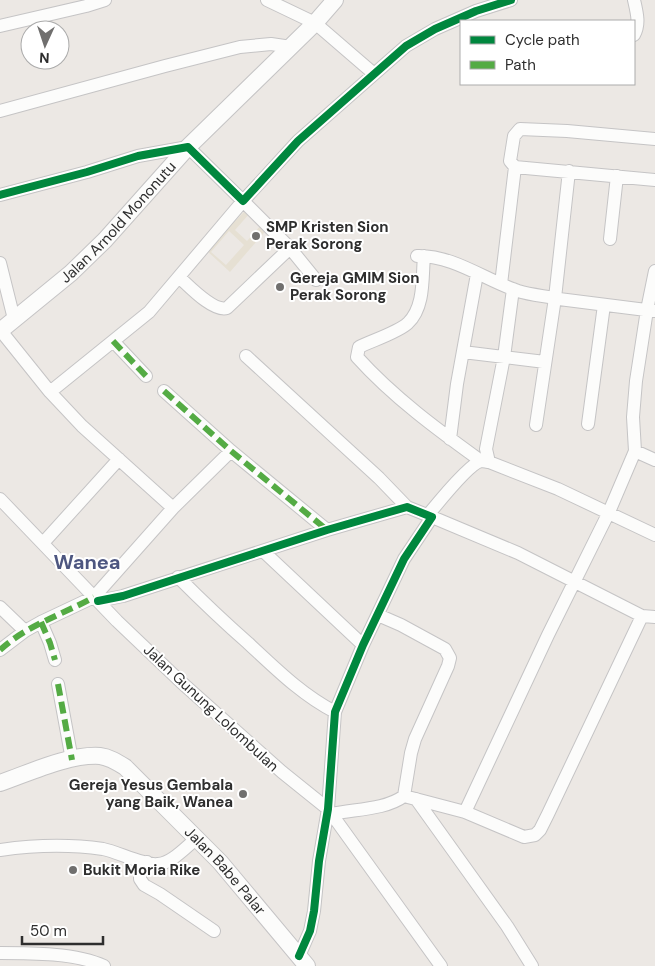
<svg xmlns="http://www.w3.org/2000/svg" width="655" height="966" viewBox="0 0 655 966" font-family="'DM Sans',sans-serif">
	<rect width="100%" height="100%" fill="#ece8e4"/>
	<!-- education -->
	<path fill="#e6e0d3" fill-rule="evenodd" d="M 248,208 L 269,227 L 230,272 L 206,250 ZM 250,213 L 262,224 L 247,241 L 235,230 ZM 229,231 L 244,245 L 226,265 L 211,252 Z"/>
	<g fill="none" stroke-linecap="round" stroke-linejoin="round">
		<defs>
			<path id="minor" d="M 267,0 L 315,23 L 373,73
				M 0,26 L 86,6 L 105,0
				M 634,35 C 640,24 637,13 634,0
				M 0,111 L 165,66 L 240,47 L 271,44 L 291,47
				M 655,139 L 567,131 L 520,129 L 514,136 L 510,161 L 515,167 L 655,180
				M 0,195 L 87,172 L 138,156 L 188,147 L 243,201 L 298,141 L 406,46 L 435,29 L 476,11 L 511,0
				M 610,239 L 617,176
				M 417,256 C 453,255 485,280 518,291 C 531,295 545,296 559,299 C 591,303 622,307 654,311
				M 424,256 C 422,277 425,307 408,323 C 399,332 371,341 359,347 L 357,357 C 393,397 438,430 481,461
				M 0,263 L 14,319
				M 179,277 C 189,286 213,312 227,308 L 290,248
				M 501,284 L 515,167
				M 1,331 L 50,392 L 82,426 L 173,508
				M 113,341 L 146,376
				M 463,352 L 545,362
				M 246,356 L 379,478 L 407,507
				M 164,391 L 231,451 L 327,530
				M 50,392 L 149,312 L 243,201 L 290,248 L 316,280
				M 588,424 L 604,305
				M 536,425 L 555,298 L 569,171
				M 450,439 L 457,384 L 477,274
				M 635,451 L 655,460
				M 489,462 L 486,449 L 504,357 L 513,289
				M 0,499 L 117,621 L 181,682 L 282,772 L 328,809 L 441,966
				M 428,515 C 437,504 469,464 481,461 C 484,461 487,462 489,462 L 558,489 L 655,535
				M 432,517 L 518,553 L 642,616 L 655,617
				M 43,543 L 119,459
				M 263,551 L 363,645
				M 178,577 C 201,600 224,622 248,643 C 276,669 302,695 335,712
				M 98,601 L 123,596 L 327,530 L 407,507 L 432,517 L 404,559 L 363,645 L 335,712 L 328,809 L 319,861 L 314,911 L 310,931 L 299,956
				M 0,607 L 25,631
				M 378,615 L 401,625 L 445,649 L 450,658 L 448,666 L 415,739 L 411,753 L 404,796
				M 41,622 L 50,643 L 55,660
				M 0,650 L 25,631 L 41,622 L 94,597 L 173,508 L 231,451
				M 58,684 L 72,760
				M 416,799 L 507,926 L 532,966
				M 465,812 L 548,635 L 609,512 L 635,451 L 633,417 L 636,381 L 647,310 L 655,271
				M 332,814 C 354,809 385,810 404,796 L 465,812 L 524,837 L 535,835 L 540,830 L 548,814 L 642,616
				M 0,850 C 35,845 68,844 103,849 C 118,852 145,866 158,864 C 172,863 186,847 196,839
				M 147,862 L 140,871 L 140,879 L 144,885 L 160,894 L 214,931
				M 0,953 C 31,953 77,953 104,966"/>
			<g id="tertiary">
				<path id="s1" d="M 0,331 L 71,273 L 105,240 L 188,147 L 315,23 L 335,0"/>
				<path id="s2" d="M 0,783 C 29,773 69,754 100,756 C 109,757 117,762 125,767 L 220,862 L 307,966"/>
			</g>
		</defs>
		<!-- minor casing -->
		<use href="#minor" stroke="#c5c4c5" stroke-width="14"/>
		<!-- tertiary casing -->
		<use href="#tertiary" stroke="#c5c4c5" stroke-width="18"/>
		<!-- minor -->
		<use href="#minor" stroke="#fcfcfb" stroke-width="12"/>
		<!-- tertiary -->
		<use href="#tertiary" stroke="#fcfcfb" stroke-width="16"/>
		<!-- quiet -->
		<path stroke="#54ab44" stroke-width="6" stroke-dasharray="12 6" stroke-linecap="butt" d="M 113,341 L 146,376
			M 164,391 L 231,451 L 327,530
			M 41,622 L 50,643 L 55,660
			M 0,650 C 27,625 62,615 94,597
			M 58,684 L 72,760"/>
		<defs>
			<path id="cycleway" d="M 0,195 L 87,172 L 138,156 L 188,147 L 243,201 L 298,141 L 406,46 L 435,29 L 476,11 L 511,0
				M 98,601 L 123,596 L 327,530 L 407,507 L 432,517 L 404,559 L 363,645 L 335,712 L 328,809 L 319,861 L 314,911 L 310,931 L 299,956"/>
		</defs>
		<!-- cycleway casing -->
		<use href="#cycleway" stroke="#fff" stroke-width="11"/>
		<!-- cycleway -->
		<use href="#cycleway" stroke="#00873e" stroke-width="8"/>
	</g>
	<!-- markers -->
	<g fill="#706f6e" stroke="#fff" stroke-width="2">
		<circle cx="256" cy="236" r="5"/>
		<circle cx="280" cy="287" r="5"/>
		<circle cx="243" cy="794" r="5"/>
		<circle cx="73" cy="870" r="5"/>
	</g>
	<g text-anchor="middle" stroke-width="4" stroke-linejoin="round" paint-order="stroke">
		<!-- street labels -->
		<g font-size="15" fill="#2e2e2e" stroke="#fff">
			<text dy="5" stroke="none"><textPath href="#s1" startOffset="161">Jalan Arnold Mononutu</textPath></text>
			<text transform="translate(211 708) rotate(43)" y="5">Jalan Gunung Lolombulan</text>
			<text dy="5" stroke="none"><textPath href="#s2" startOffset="276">Jalan Babe Palar</textPath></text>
		</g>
		<!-- poi labels -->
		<g font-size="15" font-weight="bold" fill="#2e2e2e" stroke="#fff" text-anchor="start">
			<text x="266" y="232">SMP Kristen Sion<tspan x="266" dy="17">Perak Sorong</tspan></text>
			<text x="290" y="283">Gereja GMIM Sion<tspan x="290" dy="17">Perak Sorong</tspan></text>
			<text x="233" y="790" text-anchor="end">Gereja Yesus Gembala<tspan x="233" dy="17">yang Baik, Wanea</tspan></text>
			<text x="83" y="875">Bukit Moria Rike</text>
		</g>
		<!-- district labels -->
		<g font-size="20" font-weight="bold" fill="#4d5680" stroke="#fff">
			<text x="87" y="569">Wanea</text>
		</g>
	</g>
	<!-- legend -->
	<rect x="460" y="20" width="175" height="65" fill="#ffffff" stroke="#ababab"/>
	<rect x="470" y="36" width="25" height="8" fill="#00873e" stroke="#ababab"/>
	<text x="505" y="45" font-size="15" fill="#2e2e2e">Cycle path</text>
	<rect x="470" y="61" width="25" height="8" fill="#54ab44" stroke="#ababab"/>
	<text x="505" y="70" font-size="15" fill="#2e2e2e">Path</text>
	<!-- north arrow -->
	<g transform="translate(45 45) rotate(183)"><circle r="24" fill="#ffffff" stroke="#ababab"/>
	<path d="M0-4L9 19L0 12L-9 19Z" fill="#706f6e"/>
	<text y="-8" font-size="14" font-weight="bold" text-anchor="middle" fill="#2e2e2e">N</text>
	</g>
	<!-- scale -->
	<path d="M22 936v8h81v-8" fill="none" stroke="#2e2e2e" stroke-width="2.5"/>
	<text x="30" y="936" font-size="15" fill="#2e2e2e" stroke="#ffffff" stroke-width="4" paint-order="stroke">50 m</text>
</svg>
